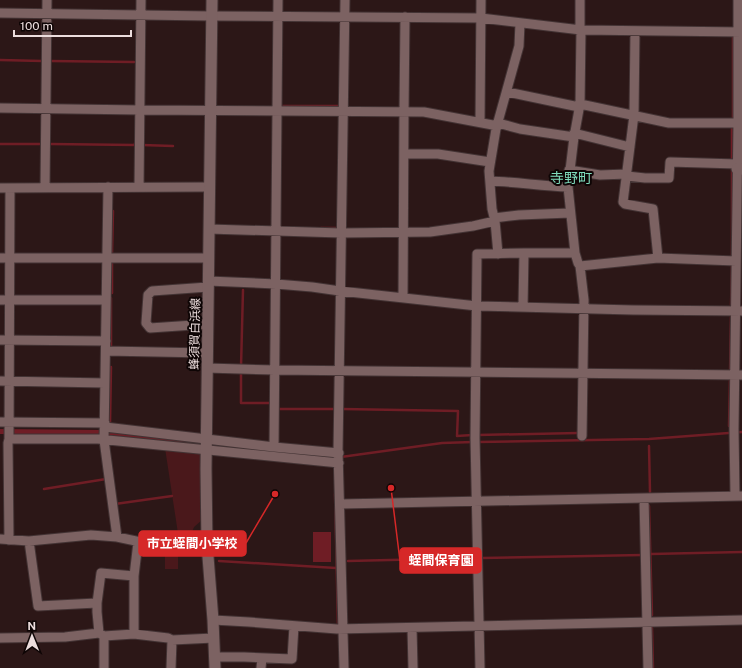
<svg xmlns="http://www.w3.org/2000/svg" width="742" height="668" viewBox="0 0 742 668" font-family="'Public Sans','Noto Sans JP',sans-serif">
	<rect width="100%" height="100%" fill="#2c1717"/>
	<!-- green -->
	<path fill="#4a181b" d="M 165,448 L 201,452 L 200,478 L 202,520 L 194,527 L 191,535 L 194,540 L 179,540 Z
		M 178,548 L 178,569 L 165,569 L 165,549 Z"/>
	<!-- water -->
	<path fill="#6f1d25" d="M 0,429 L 107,430 L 200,440 L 200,445 L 196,445 L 100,435 L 0,434 Z
		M 313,532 L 331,532 L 331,562 L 313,562 Z"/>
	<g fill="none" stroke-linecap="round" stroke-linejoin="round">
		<!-- stream -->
		<path stroke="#6f1d25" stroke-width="2.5" d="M 0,60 L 42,61
			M 50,61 L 134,62
			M 281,106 L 339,106
			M 733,120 L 733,36
			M 0,144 L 42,144
			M 50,144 L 135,145 L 135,143
			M 142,145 L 173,146
			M 732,159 L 732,126
			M 321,228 L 338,228
			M 112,254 L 113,211
			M 732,257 L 732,170
			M 112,293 L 112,263
			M 731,305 L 732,265
			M 111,347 L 111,298
			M 241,367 L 243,290
			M 241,372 L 241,403 L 272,403
			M 730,372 L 731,317
			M 278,409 L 334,409
			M 343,409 L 458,411 L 457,436 L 472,435
			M 110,424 L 111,367
			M 729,426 L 730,379
			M 478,435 L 578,433
			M 478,442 L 649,439 L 742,432
			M 210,444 L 227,446
			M 649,446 L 650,492
			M 307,454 L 336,458
			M 341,457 L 442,443 L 473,442
			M 44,489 L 106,479 L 106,480
			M 335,494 L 338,626
			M 115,504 L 172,496
			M 649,506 L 652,615
			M 651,554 L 742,552
			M 482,558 L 642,555
			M 219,561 L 336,568
			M 348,561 L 473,558
			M 652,628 L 653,668"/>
		<defs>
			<path id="minor" d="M 0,13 L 211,16 L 481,18 L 581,30 L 742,32
				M 580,30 L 580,0
				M 581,30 L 580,104 L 574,137 L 568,187 L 575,253 L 578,263 L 580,266 L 584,300 L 582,436
				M 635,31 L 634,115 L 623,202 L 625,204 L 653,209 L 658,258
				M 507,92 L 579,107
				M 580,104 L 669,123 L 738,123
				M 0,108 L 140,110 L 424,112 L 498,126
				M 480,122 L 481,0
				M 498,123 L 520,129 L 574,137
				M 574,133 L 630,147
				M 404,154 L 438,154 L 490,162
				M 569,170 L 600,175 L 627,174
				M 627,176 L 645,178 L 669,178 L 670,162 L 737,164
				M 490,181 C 516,182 542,186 568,187
				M 108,187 L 104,440 L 117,537
				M 139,187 L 141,0
				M 0,188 L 210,187
				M 45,188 L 47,0
				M 494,218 L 519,215 L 570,213
				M 209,229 L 341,233 L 430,232 L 473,226 L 495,221
				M 524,253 L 575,253
				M 498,254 L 495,221 L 492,209 L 489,171 L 496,129 L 519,46 L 520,23
				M 0,258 L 209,258
				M 580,266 L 658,258 L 736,261
				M 208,281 L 276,284 L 312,287 L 340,291 L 477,306 L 633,310 L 742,311
				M 403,298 L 404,112 L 405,17
				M 0,300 L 106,300
				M 208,324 L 150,328 L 146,323 L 148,295 L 152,291 L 208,287
				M 0,340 L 106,341
				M 106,351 L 207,353
				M 207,368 L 275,370 L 742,375
				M 0,381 L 105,383
				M 0,422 L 105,423
				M 105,427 L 274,447 L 339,453
				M 9,439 L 98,439 L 339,463
				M 274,447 L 278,0
				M 735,496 L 734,429 L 738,123 L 738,0
				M 644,498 L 648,668
				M 340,504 L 742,496
				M 0,539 L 29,541 L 91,535 L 117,537 L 150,544 L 207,544
				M 9,540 L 8,443 L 9,439 L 10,188
				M 29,541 L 38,606 L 97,603
				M 213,620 L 249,622 L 337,629 L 742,620
				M 412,628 L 413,668
				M 99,633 L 97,612 L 97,603 L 101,573 L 134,576
				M 134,634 L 134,576 L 138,542
				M 104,636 L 104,668
				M 0,638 L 65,637 L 99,633 L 104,636 L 134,634 L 168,638 L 172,640 L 214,638
				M 215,657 L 244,657 L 292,659 L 294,626
				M 171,668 L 172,640
				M 261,668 L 262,658
				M 344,668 L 338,451 L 345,0
				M 480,668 L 475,438 L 477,254 L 524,253 L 523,307"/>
			<path id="tertiary" d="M 737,169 L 742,169"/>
			<path id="secondary" d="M 212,0 L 206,469 L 207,544 L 213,620 L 215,668"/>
		</defs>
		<!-- minor casing -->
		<use href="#minor" stroke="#433334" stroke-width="11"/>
		<!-- tertiary casing -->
		<use href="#tertiary" stroke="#433334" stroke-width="13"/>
		<!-- secondary casing -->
		<use href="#secondary" stroke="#433334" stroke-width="13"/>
		<!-- minor -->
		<use href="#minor" stroke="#7c6262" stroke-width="9"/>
		<!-- tertiary -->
		<use href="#tertiary" stroke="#7c6262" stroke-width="11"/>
		<!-- secondary -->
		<use href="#secondary" stroke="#7c6262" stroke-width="11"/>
	</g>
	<g text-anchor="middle" stroke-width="4" stroke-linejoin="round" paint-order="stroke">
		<!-- street labels -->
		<g font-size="12" fill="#ecdddd" stroke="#0e0505">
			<text transform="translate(195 334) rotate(-89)" y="4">蜂須賀白浜線</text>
		</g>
		<!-- quarter labels -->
		<g font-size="14" fill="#7fdbbc" stroke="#0e0505">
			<text x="571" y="183">寺野町</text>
		</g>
	</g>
	<!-- callouts -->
	<path fill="none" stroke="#d62828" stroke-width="1.5" d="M275 494L246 543M391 488L400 561"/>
	<g fill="#d62828" stroke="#0e0505" stroke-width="1.5">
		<circle cx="275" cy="494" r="4"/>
		<circle cx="391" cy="488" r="4"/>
	</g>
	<g fill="#d62828" stroke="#d62828" stroke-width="1.5">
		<rect x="139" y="531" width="107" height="25" rx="4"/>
		<rect x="400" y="548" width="81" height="25" rx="4"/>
	</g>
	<g font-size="13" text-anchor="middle" font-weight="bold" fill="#fff">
		<text x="192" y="548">市立蛭間小学校</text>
		<text x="441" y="565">蛭間保育園</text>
	</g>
	<!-- north arrow -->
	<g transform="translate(32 636) rotate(359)" stroke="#0e0505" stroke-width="3" paint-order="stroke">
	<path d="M0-3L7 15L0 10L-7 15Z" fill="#ecdddd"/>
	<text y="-6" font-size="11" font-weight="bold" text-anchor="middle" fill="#ecdddd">N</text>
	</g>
	<!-- scale -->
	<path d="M14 30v6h117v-6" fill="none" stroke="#ecdddd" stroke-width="2"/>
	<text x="20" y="30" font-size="12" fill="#ecdddd" stroke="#0e0505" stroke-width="3" paint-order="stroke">100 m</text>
</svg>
